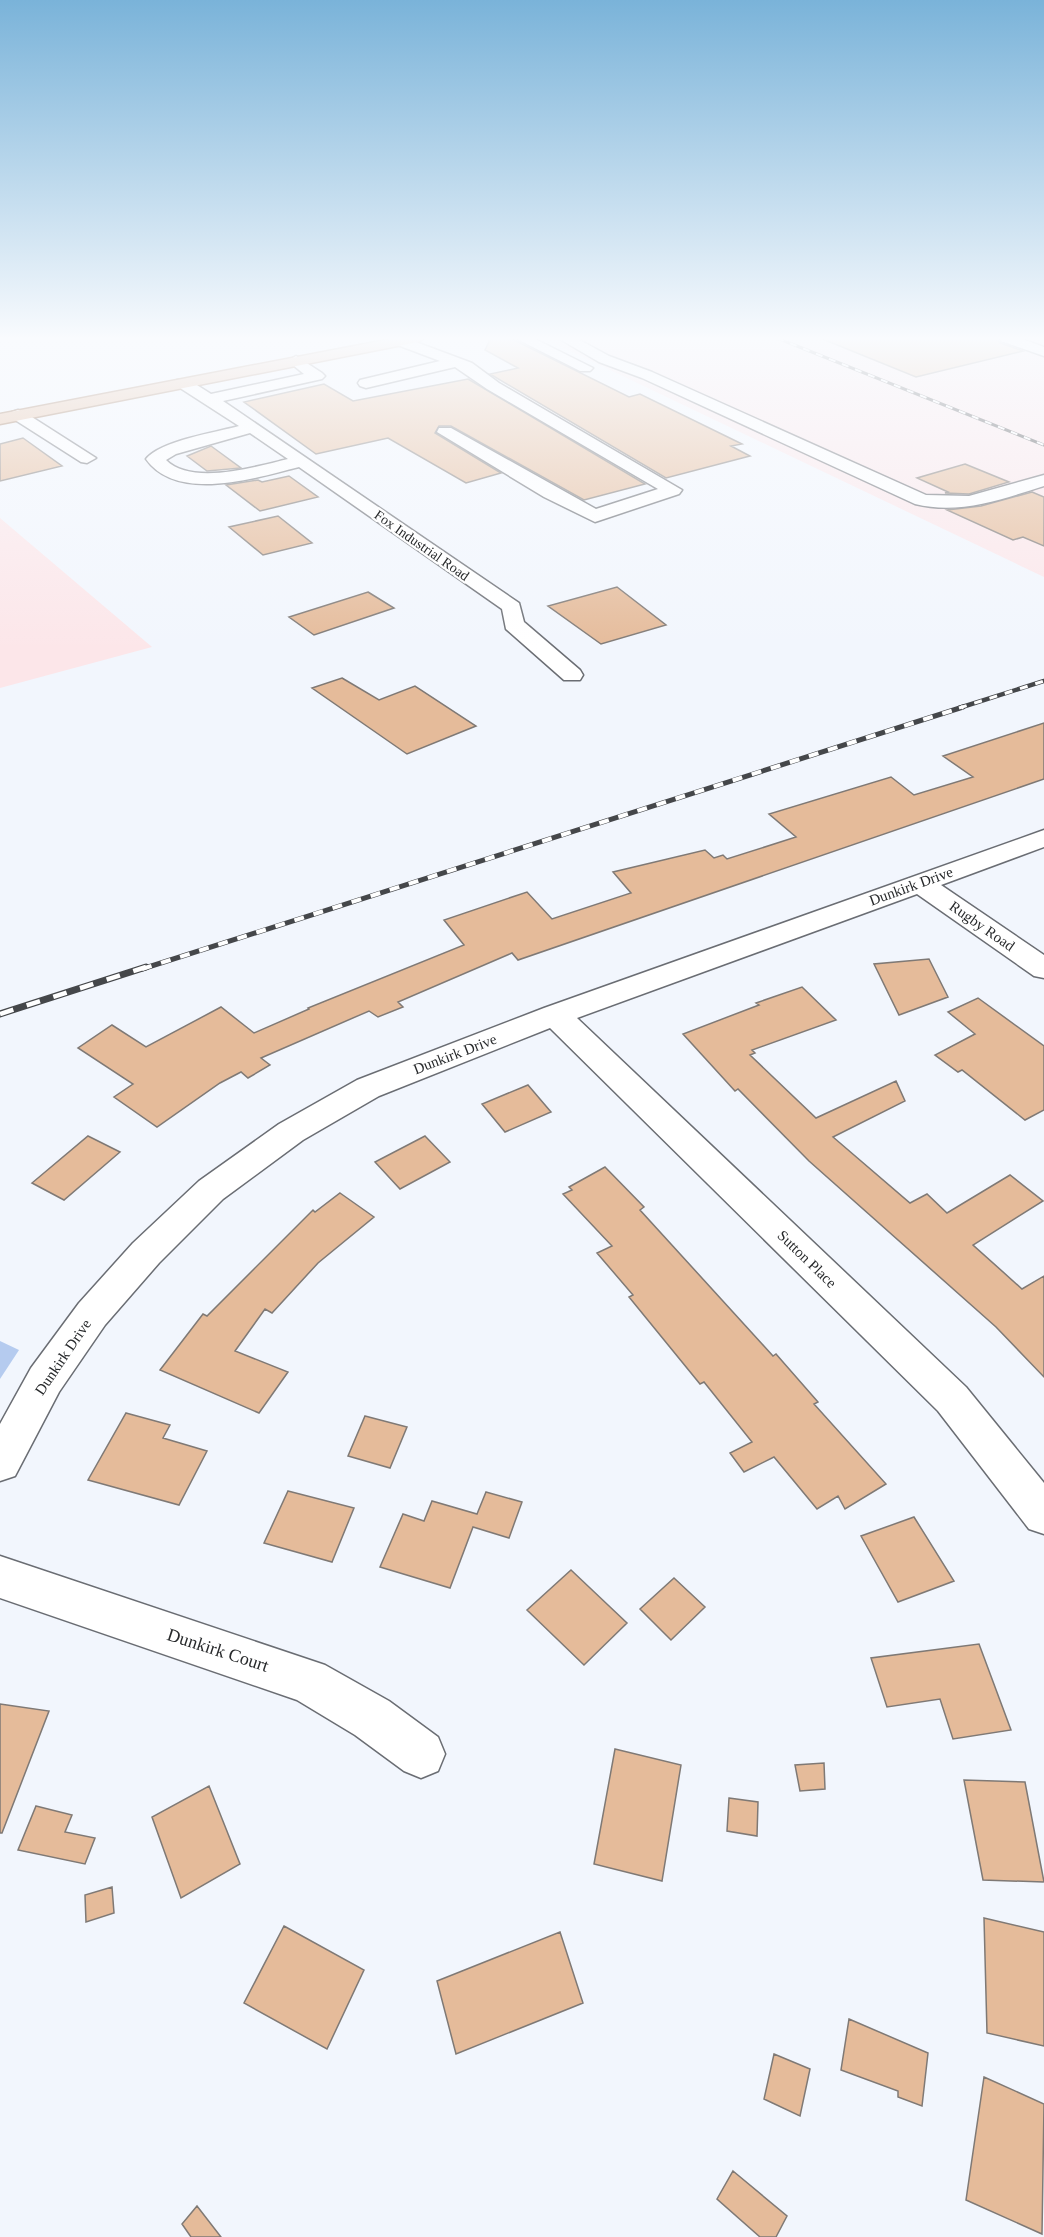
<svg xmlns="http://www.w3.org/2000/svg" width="1044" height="2237" viewBox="0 0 1044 2237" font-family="Georgia,serif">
	<rect width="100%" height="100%" fill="#f2f6fd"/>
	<!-- industrial -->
	<path fill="#fce6e9" d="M 543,338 L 1044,338 L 1044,577 Z
		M 0,518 L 152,647 L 0,688 Z"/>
	<!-- green -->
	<path fill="#b5cbef" d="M 0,1341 L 19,1350 L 0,1379 Z"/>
	<!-- building -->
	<path fill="#e5bb9a" stroke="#7f7975" stroke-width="1.5" d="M 491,338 L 510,338 L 629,397 L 640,394 L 742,444 L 731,446 L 750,456 L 666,478 L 490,374 L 518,368 L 485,350 Z
		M 820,338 L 997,338 L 1000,343 L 1023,351 L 916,377 Z
		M 468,379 L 645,484 L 584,500 L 451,426 L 439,426 L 435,433 L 501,473 L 466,483 L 388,438 L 316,454 L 244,402 L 324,384 L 353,401 Z
		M 23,438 L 62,466 L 0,481 L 0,444 Z
		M 211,446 L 241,468 L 207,471 L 187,456 Z
		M 965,464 L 1009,482 L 969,494 L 945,493 L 948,492 L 917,478 Z
		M 289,476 L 318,497 L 260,511 L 226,485 L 258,480 L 262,482 Z
		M 1032,492 L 1044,497 L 1044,546 L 1023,537 L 1013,540 L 947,510 L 981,506 Z
		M 278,516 L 312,543 L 263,555 L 229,527 Z
		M 617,587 L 666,625 L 601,644 L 548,606 Z
		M 368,592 L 394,608 L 314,635 L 289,617 Z
		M 342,678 L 379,700 L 415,686 L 476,726 L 407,754 L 312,688 Z
		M 1044,723 L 1044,779 L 518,960 L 512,953 L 398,1002 L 403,1007 L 378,1017 L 369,1011 L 261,1058 L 270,1065 L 248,1078 L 241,1072 L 220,1083 L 157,1127 L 114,1097 L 133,1084 L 78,1048 L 112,1025 L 146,1047 L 221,1007 L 254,1033 L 309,1009 L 308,1008 L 464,945 L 444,920 L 527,892 L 552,919 L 631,893 L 613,872 L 705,850 L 714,858 L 723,855 L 727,859 L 796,837 L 769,814 L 891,777 L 914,795 L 973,777 L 943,756 Z
		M 929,959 L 948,997 L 899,1015 L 874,964 Z
		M 802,987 L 836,1020 L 752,1050 L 755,1053 L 750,1055 L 816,1118 L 896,1081 L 905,1101 L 833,1137 L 910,1203 L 927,1194 L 947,1213 L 1010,1175 L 1043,1201 L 973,1245 L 1022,1289 L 1044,1276 L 1044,1377 L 996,1327 L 809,1161 L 738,1089 L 735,1091 L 683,1034 L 759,1005 L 756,1003 Z
		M 978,998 L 1044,1046 L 1044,1110 L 1025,1120 L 962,1070 L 958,1072 L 935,1055 L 975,1034 L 948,1012 Z
		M 528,1085 L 551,1112 L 505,1132 L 482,1104 Z
		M 88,1136 L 120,1152 L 64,1200 L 32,1183 Z
		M 425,1136 L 450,1162 L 400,1189 L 375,1162 Z
		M 605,1167 L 644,1207 L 640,1210 L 773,1356 L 776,1354 L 818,1402 L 814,1404 L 886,1484 L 845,1509 L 838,1496 L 817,1509 L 774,1457 L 744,1472 L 730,1453 L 752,1442 L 704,1382 L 700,1384 L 629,1297 L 633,1295 L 597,1253 L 612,1246 L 563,1194 L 572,1190 L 569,1187 Z
		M 340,1193 L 374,1217 L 318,1263 L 272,1313 L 265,1309 L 235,1351 L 288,1372 L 259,1413 L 160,1370 L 203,1314 L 207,1316 L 313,1210 L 315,1212 Z
		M 126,1413 L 170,1425 L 163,1438 L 207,1451 L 179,1505 L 88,1480 Z
		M 365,1416 L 407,1427 L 390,1468 L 348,1456 Z
		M 288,1491 L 354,1508 L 332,1562 L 264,1543 Z
		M 486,1492 L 522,1502 L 509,1538 L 473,1527 L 450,1588 L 380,1567 L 403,1514 L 424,1521 L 432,1501 L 477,1514 Z
		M 914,1517 L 954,1581 L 898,1602 L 861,1536 Z
		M 571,1570 L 627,1623 L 584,1665 L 527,1610 Z
		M 674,1578 L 705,1607 L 671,1640 L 640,1609 Z
		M 979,1644 L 1011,1730 L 953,1739 L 940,1699 L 887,1707 L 871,1658 Z
		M 0,1704 L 49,1711 L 2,1833 L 0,1833 Z
		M 615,1749 L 681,1765 L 662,1881 L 594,1864 Z
		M 824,1763 L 825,1789 L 800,1791 L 795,1765 Z
		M 964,1780 L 1025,1782 L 1044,1882 L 983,1880 Z
		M 209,1786 L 240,1864 L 181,1898 L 152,1817 Z
		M 729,1798 L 758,1802 L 757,1836 L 727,1831 Z
		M 36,1806 L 72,1815 L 65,1832 L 95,1838 L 85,1864 L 18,1850 Z
		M 112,1887 L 114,1913 L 86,1922 L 85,1895 Z
		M 984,1918 L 1044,1932 L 1044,2046 L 987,2033 Z
		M 284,1926 L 364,1970 L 327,2049 L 244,2003 Z
		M 560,1932 L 583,2003 L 456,2054 L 437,1981 Z
		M 849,2019 L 928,2053 L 922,2106 L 898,2097 L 898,2091 L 841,2070 Z
		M 774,2054 L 810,2069 L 800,2116 L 764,2099 Z
		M 984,2077 L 1044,2104 L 1042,2234 L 966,2200 Z
		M 733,2171 L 787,2216 L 776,2237 L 760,2237 L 717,2199 Z
		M 197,2206 L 221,2237 L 191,2237 L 182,2224 Z"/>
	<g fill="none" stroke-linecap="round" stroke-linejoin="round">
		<defs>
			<path id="minor" d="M 395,338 L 405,338 L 472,363 L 499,383 L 682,490 L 679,494 L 595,522 L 544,497 L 437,432 L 439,428 L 451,428 L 596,509 L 658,489 L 487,389 L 455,367 L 366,388 L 360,386 L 358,383 L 360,380 L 440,361 L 395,344 L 393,341 Z
				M 515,338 L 533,338 L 593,368 L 590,371 L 580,371 Z
				M 558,338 L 576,338 L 609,356 L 652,372 L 926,495 L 969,496 L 1044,475 L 1044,486 C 1002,499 960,515 915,504 L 642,378 L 599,362 Z
				M 999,338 L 1019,338 L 1044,347 L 1044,356 L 1001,341 Z
				M 296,356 L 322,373 L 325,376 L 322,379 L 223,401 L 519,603 L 524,622 L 580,670 L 583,675 L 580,680 L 564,680 L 506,629 L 502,609 L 299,467 C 256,478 177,503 146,459 C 160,441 217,432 239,426 L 177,386 L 175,383 L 177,380 L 189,380 L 211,394 L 304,374 L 288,361 ZM 250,433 L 288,459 C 255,467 192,486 166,460 L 176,454 Z
				M 18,410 L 24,412 L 96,458 L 87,463 L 81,462 L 12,418 L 10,415 L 12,412 Z
				M 1044,830 L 1044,847 L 941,885 L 1044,955 L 1044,978 L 1034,976 L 917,894 L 577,1018 L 966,1387 L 1044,1483 L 1044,1534 L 1029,1529 L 938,1411 L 550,1028 L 379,1096 L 303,1140 L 223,1199 L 159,1263 L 105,1325 L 59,1392 L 15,1476 L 0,1481 L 0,1424 L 31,1368 L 79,1303 L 133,1243 L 199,1181 L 279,1124 L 357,1080 L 544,1008 Z
				M 0,1556 L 325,1665 L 389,1701 L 438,1737 L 445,1754 L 438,1771 L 421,1778 L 404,1771 L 355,1735 L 297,1700 L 0,1598 Z"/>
			<path id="major" d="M 396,338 L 425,338 L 418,342 L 0,424 L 0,414 Z"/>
		</defs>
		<!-- minor casing -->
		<use href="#minor" stroke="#6a6d73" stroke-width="3"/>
		<!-- major casing -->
		<use href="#major" stroke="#946847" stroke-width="3"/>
		<!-- minor -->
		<use href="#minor" fill="#fff" fill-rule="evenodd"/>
		<!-- major -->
		<use href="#major" fill="#e2b899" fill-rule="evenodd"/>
		<defs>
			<path id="rail-far3" d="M 777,338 L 1044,445"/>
			<path id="rail-far2" d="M 959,708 L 1044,681"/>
			<path id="rail-far1" d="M 142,969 L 963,707"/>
			<path id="rail" d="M 0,1014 L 146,967"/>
		</defs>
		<!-- rail-far3 casing -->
		<use href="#rail-far3" stroke="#45474a" stroke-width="3"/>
		<!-- rail-far2 casing -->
		<use href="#rail-far2" stroke="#45474a" stroke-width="4.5"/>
		<!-- rail-far1 casing -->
		<use href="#rail-far1" stroke="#45474a" stroke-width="5"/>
		<!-- rail casing -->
		<use href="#rail" stroke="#45474a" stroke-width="7"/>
		<!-- rail-far3 -->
		<use href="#rail-far3" stroke="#fff" stroke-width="2" stroke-dasharray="7" stroke-linecap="butt"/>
		<!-- rail-far2 -->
		<use href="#rail-far2" stroke="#fff" stroke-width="3" stroke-dasharray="8" stroke-linecap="butt"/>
		<!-- rail-far1 -->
		<use href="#rail-far1" stroke="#fff" stroke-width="4" stroke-dasharray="10" stroke-linecap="butt"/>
		<!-- rail -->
		<use href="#rail" stroke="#fff" stroke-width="4.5" stroke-dasharray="14" stroke-linecap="butt"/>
	</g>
	<!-- sky -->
	<linearGradient id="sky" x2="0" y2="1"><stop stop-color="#7ab3d9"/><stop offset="0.52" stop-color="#f9fbfe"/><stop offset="1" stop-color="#f9fbfe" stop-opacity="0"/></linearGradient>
	<rect width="1044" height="651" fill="url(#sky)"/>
	<g text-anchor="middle" stroke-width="4.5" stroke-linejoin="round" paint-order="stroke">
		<!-- far-street labels -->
		<g font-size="14" fill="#282a2c" stroke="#fff">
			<text transform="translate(422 545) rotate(35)" y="5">Fox Industrial Road</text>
		</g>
		<!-- street labels -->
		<g font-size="15" fill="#282a2c" stroke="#fff">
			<text transform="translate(911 886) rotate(-20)" y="5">Dunkirk Drive</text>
			<text transform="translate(982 926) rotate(35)" y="5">Rugby Road</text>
			<text transform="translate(455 1054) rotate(-21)" y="5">Dunkirk Drive</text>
			<text transform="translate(807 1259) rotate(44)" y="5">Sutton Place</text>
			<text transform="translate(63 1357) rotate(-56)" y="5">Dunkirk Drive</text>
		</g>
		<!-- near-street labels -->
		<g font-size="18" fill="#282a2c" stroke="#fff">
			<text transform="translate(218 1650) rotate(18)" y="6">Dunkirk Court</text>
		</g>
	</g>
</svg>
